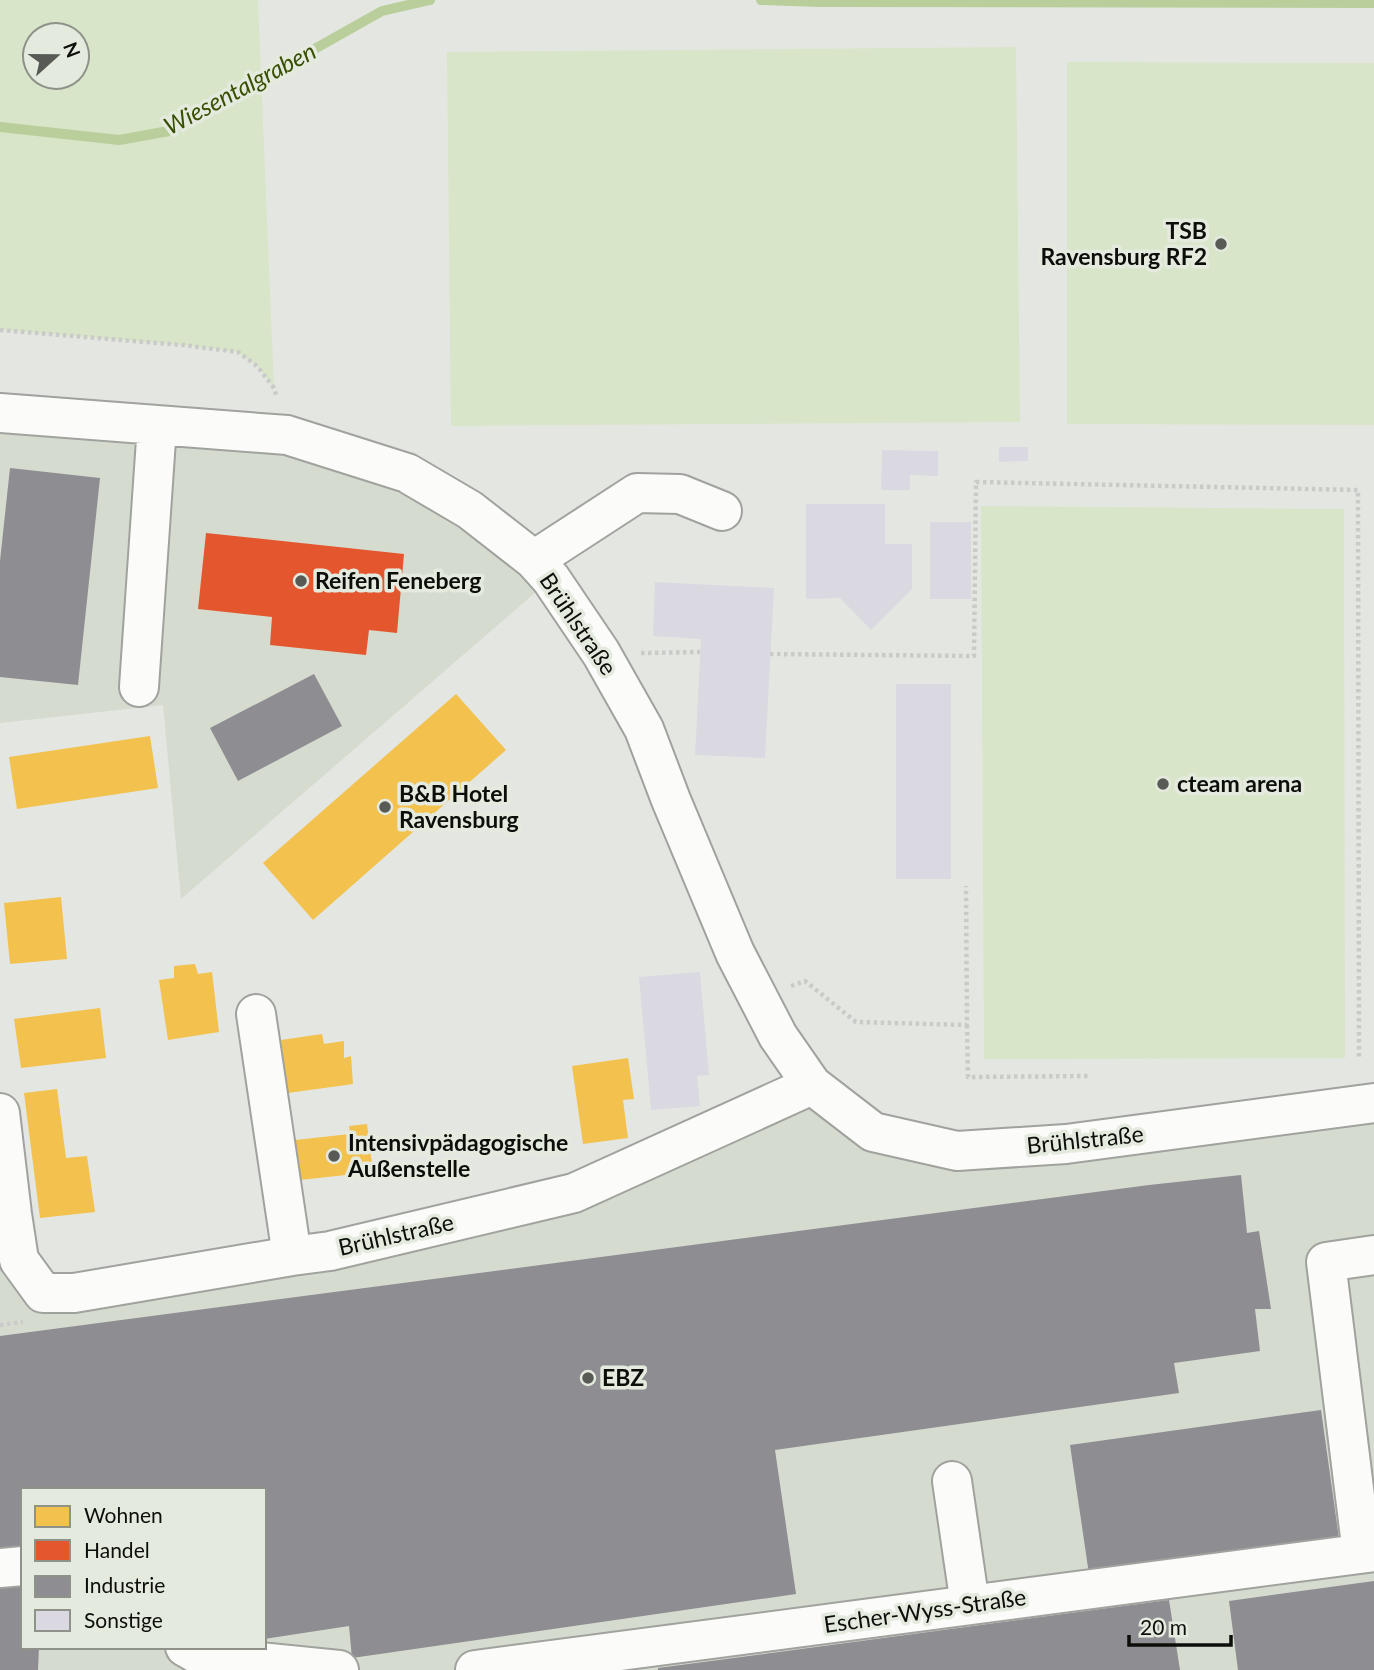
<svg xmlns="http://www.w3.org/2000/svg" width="1374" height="1670" viewBox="0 0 1374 1670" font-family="Lato,sans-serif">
	<rect width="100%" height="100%" fill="#e4e7e1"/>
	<!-- built -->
	<path fill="#d6dbcf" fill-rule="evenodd" d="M 0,413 L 157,425 L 407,473 L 551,579 L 181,899 L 163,705 L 0,723 Z
		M 812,1085 L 958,1151 L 1374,1103 L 1374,1670 L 0,1670 L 0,1214 L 43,1293 L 574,1193 ZM 23,1490 L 264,1490 L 264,1647 L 23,1647 Z"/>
	<!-- green -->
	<path fill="#d8e5c8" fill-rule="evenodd" d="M 0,0 L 258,0 L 274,388 L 257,366 L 237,352 L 182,345 L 0,330 ZM 77,35 L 77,77 L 35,77 L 35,35 Z
		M 1016,47 L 1020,422 L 451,426 L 447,52 Z
		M 1067,62 L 1374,63 L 1374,425 L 1067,424 Z
		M 981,506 L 1344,509 L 1345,1058 L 984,1059 Z"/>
	<!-- homes -->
	<path fill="#f2c14e" d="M 456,694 L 506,750 L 313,920 L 263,863 Z
		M 150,736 L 158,788 L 17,809 L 9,757 Z
		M 61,897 L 67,959 L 10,964 L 4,903 Z
		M 195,964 L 198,974 L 212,972 L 219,1032 L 168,1040 L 159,980 L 174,978 L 174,966 Z
		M 100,1008 L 106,1058 L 21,1068 L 14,1019 Z
		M 322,1034 L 324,1044 L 344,1041 L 344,1058 L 351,1056 L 353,1084 L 288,1093 L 281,1040 Z
		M 628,1058 L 634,1099 L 623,1100 L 628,1138 L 583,1144 L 572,1066 Z
		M 57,1089 L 66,1158 L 87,1156 L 95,1212 L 40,1218 L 24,1093 Z
		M 367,1124 L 373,1172 L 300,1180 L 295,1140 L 350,1134 L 349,1126 Z"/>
	<!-- shops -->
	<path fill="#e4572e" d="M 206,533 L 404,554 L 397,633 L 369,630 L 366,655 L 270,645 L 272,617 L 198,609 Z"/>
	<!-- industry -->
	<path fill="#8d8d92" d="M 10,468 L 100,478 L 78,685 L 0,677 L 0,561 Z
		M 314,674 L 342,726 L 238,781 L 210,728 Z
		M 1241,1175 L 1247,1233 L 1259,1231 L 1271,1309 L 1255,1309 L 1260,1351 L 1174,1363 L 1179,1393 L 775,1450 L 796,1594 L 352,1658 L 349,1626 L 264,1639 L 264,1490 L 23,1490 L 23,1554 L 0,1557 L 0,1336 L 1149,1185 Z
		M 1321,1410 L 1340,1546 L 1090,1581 L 1070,1445 Z
		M 0,1581 L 23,1582 L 23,1647 L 39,1647 L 38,1670 L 0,1670 Z
		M 1374,1581 L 1374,1670 L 1238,1670 L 1229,1601 Z
		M 1169,1600 L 1180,1670 L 658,1670 L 658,1668 Z"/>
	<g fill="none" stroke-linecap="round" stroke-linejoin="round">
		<!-- stream -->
		<path stroke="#b9ce9b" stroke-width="10" d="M 761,0 L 819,2 L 1374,3
			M 0,127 L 119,140 L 169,131 L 382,11 L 430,0"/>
	</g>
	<!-- building -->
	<path fill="#dad9e1" d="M 999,447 L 1028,447 L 1028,461 L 999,462 Z
		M 882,450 L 938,451 L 938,476 L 910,475 L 910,490 L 881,490 Z
		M 806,504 L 885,504 L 885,544 L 912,544 L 912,589 L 871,630 L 840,598 L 806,599 Z
		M 930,522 L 971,522 L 971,599 L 930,599 Z
		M 655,582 L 774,588 L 765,758 L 695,755 L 701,639 L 653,636 Z
		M 896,684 L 951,684 L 951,879 L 896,879 Z
		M 700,972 L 709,1075 L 697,1076 L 700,1106 L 651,1110 L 639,977 Z"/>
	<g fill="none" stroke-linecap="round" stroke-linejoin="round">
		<defs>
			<path id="minor" d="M 0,413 L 287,435 L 407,473 L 470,510 L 534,560 L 551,579 L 601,653 L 644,729 L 671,800 L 735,953 L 778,1036 L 812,1085 L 873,1132 L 957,1151 L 1066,1144 L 1374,1103
				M 534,560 L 637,493 L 680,494 L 722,511
				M 139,687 L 157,425
				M 256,1014 L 292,1256
				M 0,1113 L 12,1214 L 19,1260 L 43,1293 L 74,1293 L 292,1256 L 330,1251 L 574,1193 L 812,1085
				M 952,1481 L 970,1605
				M 1362,1553 L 1326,1262 L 1374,1255
				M 0,1568 L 23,1566
				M 185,1647 L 201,1656 L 339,1670
				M 475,1670 L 1374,1552"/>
		</defs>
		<!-- minor casing -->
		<use href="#minor" stroke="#a0a29e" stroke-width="42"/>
		<!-- path -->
		<path stroke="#cacbc9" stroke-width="4.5" stroke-dasharray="3.5 3.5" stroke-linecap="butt" d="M 0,330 L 182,345 L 238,352 L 257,366 L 274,388 L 277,397
			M 641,653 L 700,652
			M 770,654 L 974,656 L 976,482 L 1358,490 L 1359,1057
			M 791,986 L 805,981 L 856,1022 L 967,1025 L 966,886
			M 967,1025 L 968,1077 L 1088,1076
			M 0,1325 L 23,1322"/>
		<!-- minor -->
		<use href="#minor" stroke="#fbfbfa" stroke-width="38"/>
	</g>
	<!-- markers -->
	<g fill="#585a55" stroke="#e5eade" stroke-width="2.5">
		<circle cx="1221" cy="244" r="7"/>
		<circle cx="301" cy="581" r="7"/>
		<circle cx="1163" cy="784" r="7"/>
		<circle cx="385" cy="807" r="7"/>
		<circle cx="334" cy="1156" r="7"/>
		<circle cx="588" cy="1378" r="7"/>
	</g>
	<g text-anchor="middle" stroke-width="7" stroke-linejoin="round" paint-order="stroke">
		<!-- poi labels -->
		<g font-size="23" font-weight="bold" fill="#0c0e0a" stroke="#e5eade" text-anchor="start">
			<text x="1207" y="239" text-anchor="end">TSB<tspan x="1207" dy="26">Ravensburg RF2</tspan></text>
			<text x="315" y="589">Reifen Feneberg</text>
			<text x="1177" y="792">cteam arena</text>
			<text x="399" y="802">B&amp;B Hotel<tspan x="399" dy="26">Ravensburg</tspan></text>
			<text x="348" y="1151">Intensivpädagogische<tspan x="348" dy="26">Außenstelle</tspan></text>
			<text x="602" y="1386">EBZ</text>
		</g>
		<!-- street labels -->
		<g font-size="23" fill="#0c0e0a" stroke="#e5eade">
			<text transform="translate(578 624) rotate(56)" y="8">Brühlstraße</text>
			<text transform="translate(1085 1140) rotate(-6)" y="8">Brühlstraße</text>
			<text transform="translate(396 1235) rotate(-13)" y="8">Brühlstraße</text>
			<text transform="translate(925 1611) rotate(-8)" y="8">Escher-Wyss-Straße</text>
		</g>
		<!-- water labels -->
		<g font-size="24" font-style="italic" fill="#374f00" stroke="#e5eade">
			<text transform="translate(240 89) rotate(-28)" y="8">Wiesentalgraben</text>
		</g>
	</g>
	<!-- legend -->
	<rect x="21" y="1488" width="245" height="161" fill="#e5eade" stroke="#8e9289" stroke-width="2"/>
	<rect x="35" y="1506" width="35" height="21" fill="#f2c14e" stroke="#8e9289" stroke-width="2"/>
	<text x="84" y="1523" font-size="21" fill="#0c0e0a">Wohnen</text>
	<rect x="35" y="1540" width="35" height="21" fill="#e4572e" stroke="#8e9289" stroke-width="2"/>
	<text x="84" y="1558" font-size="21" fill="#0c0e0a">Handel</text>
	<rect x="35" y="1576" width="35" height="21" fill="#8d8d92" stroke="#8e9289" stroke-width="2"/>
	<text x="84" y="1593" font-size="21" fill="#0c0e0a">Industrie</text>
	<rect x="35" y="1610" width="35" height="21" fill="#dad9e1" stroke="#8e9289" stroke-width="2"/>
	<text x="84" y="1628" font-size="21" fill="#0c0e0a">Sonstige</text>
	<!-- north arrow -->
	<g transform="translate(56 56) rotate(69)"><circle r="33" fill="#e5eade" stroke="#8e9289" stroke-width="2"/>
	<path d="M0-5L12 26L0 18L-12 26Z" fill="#585a55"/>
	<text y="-10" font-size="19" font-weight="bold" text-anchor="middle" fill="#0c0e0a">N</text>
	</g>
	<!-- scale -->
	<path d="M1129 1635v10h102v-10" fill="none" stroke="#0c0e0a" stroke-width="3.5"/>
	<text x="1140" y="1635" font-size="21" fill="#0c0e0a" stroke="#e5eade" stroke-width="5" paint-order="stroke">20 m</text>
</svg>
